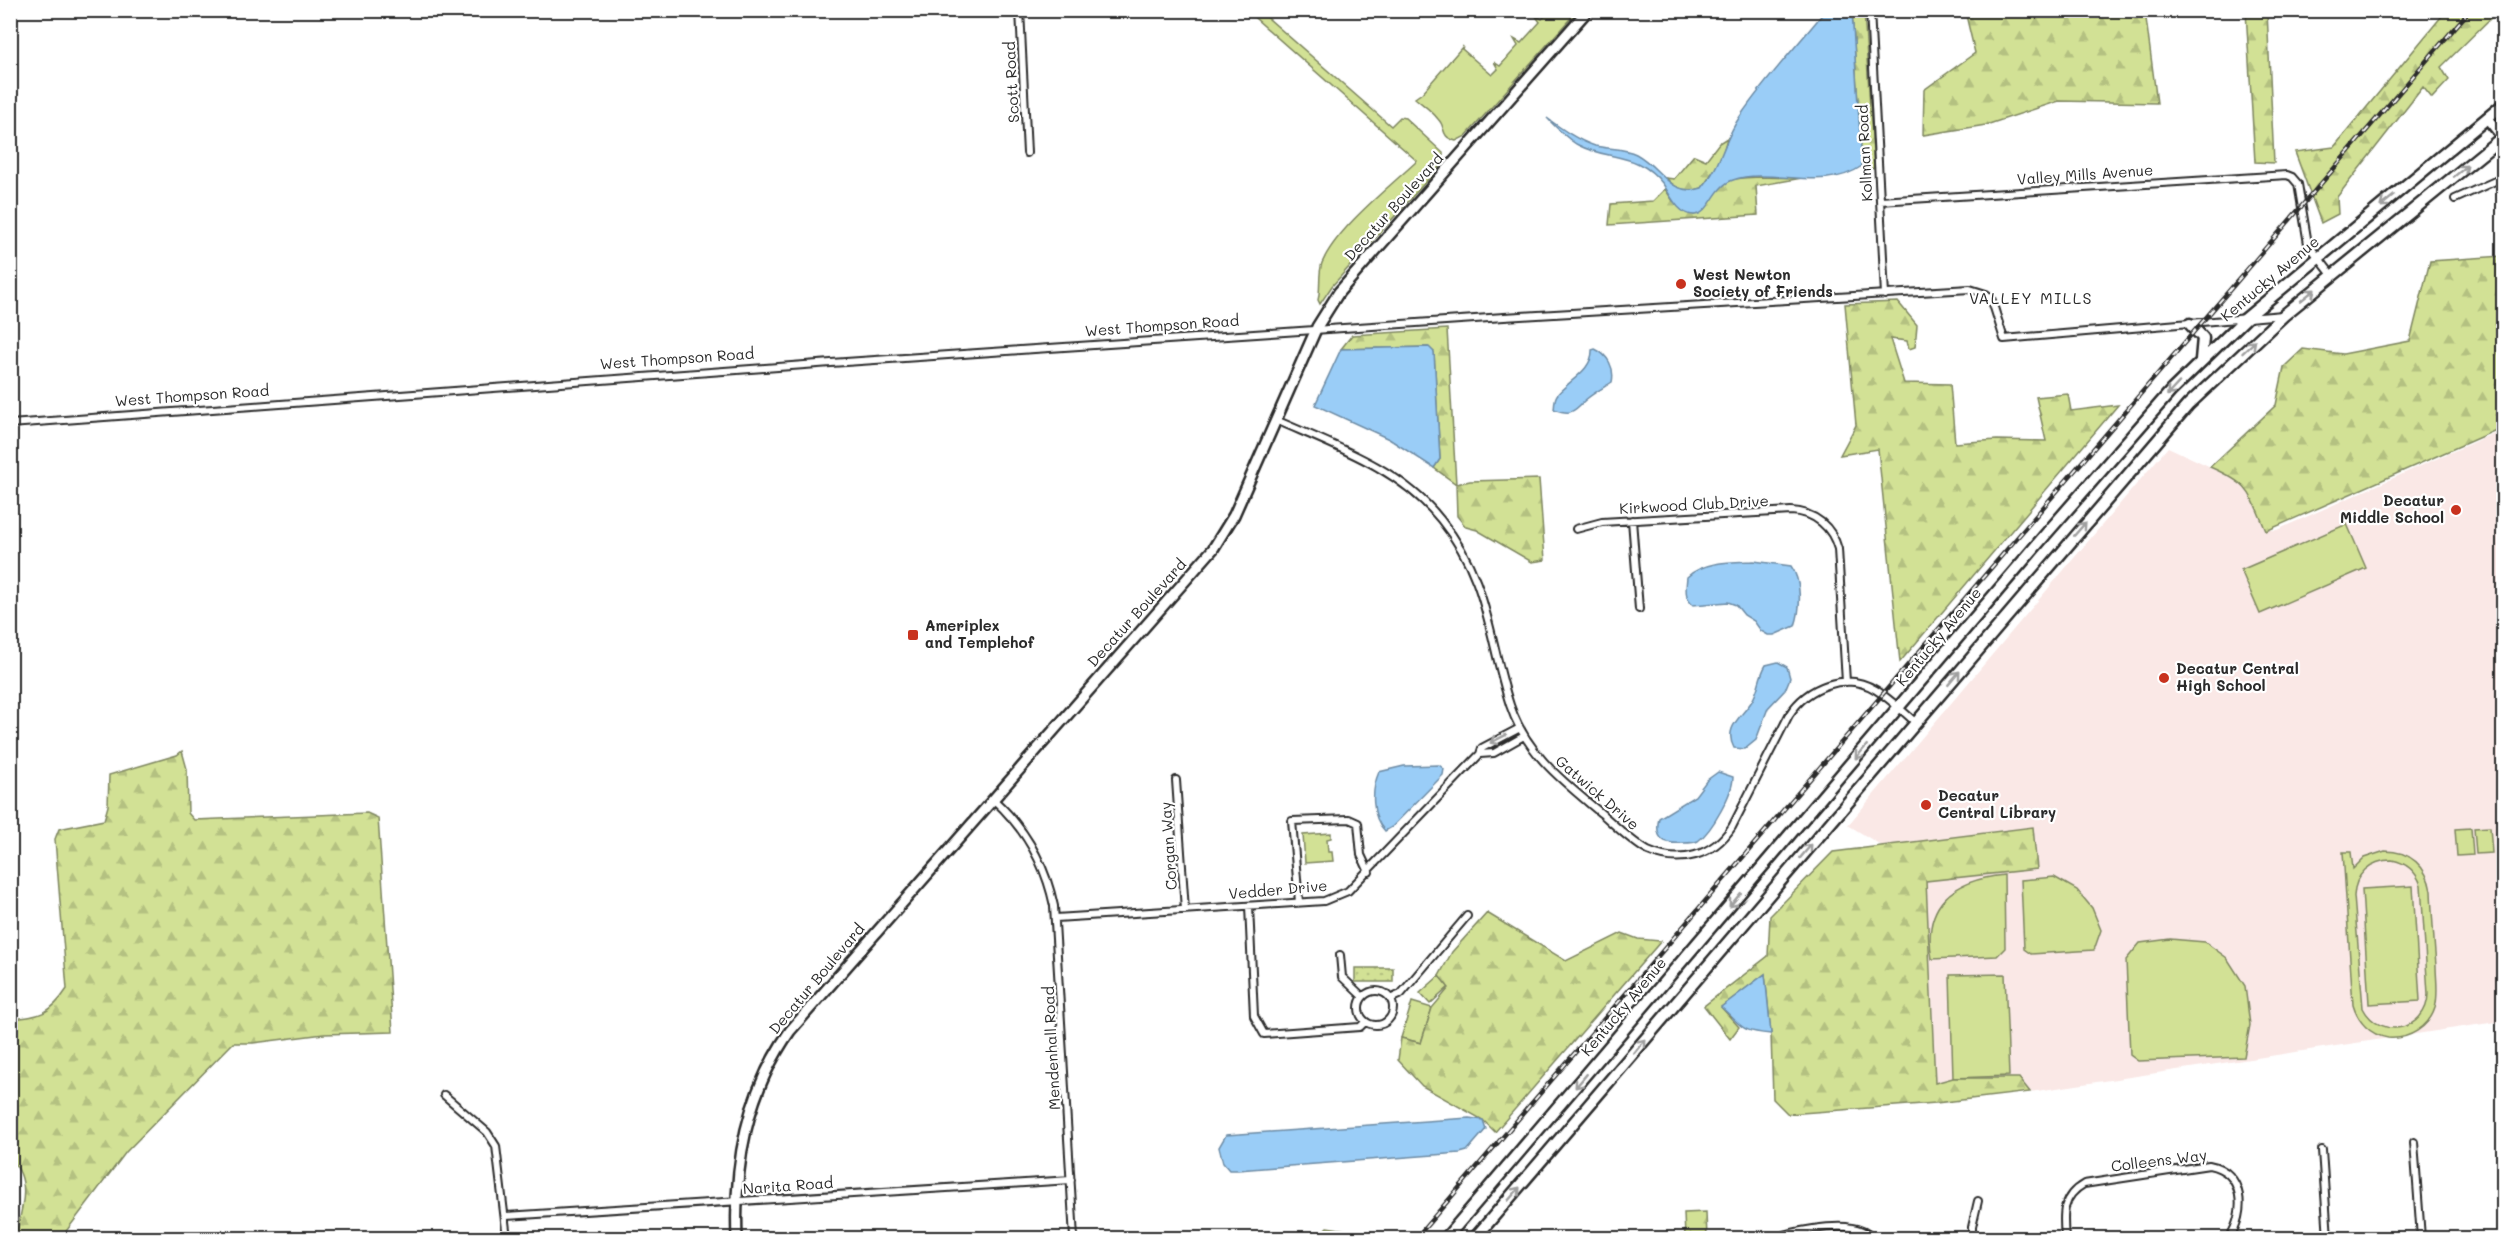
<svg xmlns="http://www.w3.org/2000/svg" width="2514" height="1249" viewBox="0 0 2514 1249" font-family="Mali,sans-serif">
	<defs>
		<pattern id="forest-firs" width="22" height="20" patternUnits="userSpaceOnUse" patternTransform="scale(1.5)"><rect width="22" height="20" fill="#d2e195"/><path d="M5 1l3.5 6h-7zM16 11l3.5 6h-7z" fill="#b4c181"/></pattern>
		<pattern id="park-dots" width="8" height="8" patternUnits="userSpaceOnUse" patternTransform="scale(1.5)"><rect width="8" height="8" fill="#d2e195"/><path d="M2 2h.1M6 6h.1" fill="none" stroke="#b4c181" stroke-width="1.8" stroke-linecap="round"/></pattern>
	</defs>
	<rect width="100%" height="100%" fill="#fff"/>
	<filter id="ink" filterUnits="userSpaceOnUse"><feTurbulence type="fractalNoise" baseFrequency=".0167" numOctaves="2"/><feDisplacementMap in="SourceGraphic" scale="12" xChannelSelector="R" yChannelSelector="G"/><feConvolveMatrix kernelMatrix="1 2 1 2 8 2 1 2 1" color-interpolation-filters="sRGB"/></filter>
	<g filter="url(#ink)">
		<!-- built -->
		<path fill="#fae8e6" d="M 2503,429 L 2503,1021 L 2030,1092 L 1936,1103 L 1925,881 L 1910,863 L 1848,825 L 2168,447 L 2232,477 L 2257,497 L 2266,530 L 2277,530 Z"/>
		<!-- grass -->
		<path fill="#d2e195" stroke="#7e8660" stroke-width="1.5" fill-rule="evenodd" d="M 1247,11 L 1260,11 L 1391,126 L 1400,117 L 1405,118 L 1443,153 L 1443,161 L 1440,166 L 1332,286 L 1320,304 L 1318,300 C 1321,289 1318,274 1322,263 C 1336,229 1389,187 1417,161 Z
			M 1550,11 L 1577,11 L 1466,136 L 1456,141 C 1439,136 1447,128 1438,119 C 1432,111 1423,105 1415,98 L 1422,93 L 1463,46 L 1462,49 L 1492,75 L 1498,69 L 1494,62 L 1500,66 L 1518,46 L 1514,39 L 1521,43 L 1540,22 L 1535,15 L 1542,19 Z
			M 2347,524 L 2366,568 L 2260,614 L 2241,570 Z
			M 2490,827 L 2492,853 L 2476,854 L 2474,828 Z
			M 2471,828 L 2473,855 L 2457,856 L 2455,829 Z
			M 1331,833 L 1331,838 L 1327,839 L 1328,852 L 1332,852 L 1333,861 L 1305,863 L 1303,835 Z
			M 2385,851 C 2410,851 2427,866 2431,891 C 2432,916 2434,941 2436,966 C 2436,979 2439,994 2435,1008 C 2429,1027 2409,1040 2388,1038 C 2370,1035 2358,1022 2353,1005 L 2343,852 L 2351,852 L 2353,869 L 2364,858 ZM 2392,860 C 2407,863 2416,871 2421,885 L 2428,994 C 2427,1031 2380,1041 2363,1008 L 2354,896 C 2355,874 2370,860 2392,860 Z
			M 2004,875 L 2005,948 L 1997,956 L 1932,959 C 1922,905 1952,880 2004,875 Z
			M 2054,877 L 2077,890 L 2092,908 L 2101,930 L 2094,950 L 2031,954 L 2024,949 L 2021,880 Z
			M 2413,886 L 2420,1001 L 2369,1004 L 2362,889 Z
			M 2170,939 L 2205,942 L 2227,958 L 2245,986 L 2250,1025 L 2244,1057 L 2138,1061 L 2130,1055 L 2126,960 L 2140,943 Z
			M 2005,974 L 2009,1076 L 1953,1078 L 1950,975 Z
			M 1439,976 L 1449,987 L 1430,1004 L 1420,993 Z
			M 1412,1002 L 1432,1008 L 1421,1043 L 1401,1038 Z"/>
		<!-- forest -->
		<path fill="url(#forest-firs)" stroke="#7e8660" stroke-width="1.5" d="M 1852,11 L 1864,11 L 1874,169 L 1862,166 Z
			M 1965,11 L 2145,11 L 2157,103 L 2059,101 L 1986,125 L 1923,135 L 1924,90 L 1975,53 Z
			M 2246,11 L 2267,11 L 2274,163 L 2255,162 Z
			M 2446,11 L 2498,11 L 2441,67 L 2449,80 L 2432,98 L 2423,87 L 2337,197 L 2338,214 L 2321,223 L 2295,152 L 2334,147 Z
			M 1727,138 L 1721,160 L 1702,188 C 1687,193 1677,190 1666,178 L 1674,179 L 1694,155 L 1706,160 L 1719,143 Z
			M 1758,177 L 1802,178 L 1756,186 L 1758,215 L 1609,225 L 1611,204 L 1653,201 L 1665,189 L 1673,201 L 1694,215 C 1712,208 1711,192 1724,184 C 1733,177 1747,178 1758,177 Z
			M 2503,256 L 2503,427 L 2266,531 C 2249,491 2251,485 2210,467 L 2276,405 L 2284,367 L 2303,349 L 2343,354 L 2410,341 L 2430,261 Z
			M 1898,302 L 1917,325 L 1915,347 L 1909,349 L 1907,341 L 1890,339 L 1904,383 L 1950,384 L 1955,443 L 1997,440 L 2046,441 L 2036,397 L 2068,394 L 2071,411 L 2118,405 L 1900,662 L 1878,449 L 1840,455 L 1856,425 L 1845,304 Z
			M 1447,329 L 1456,484 L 1470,481 L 1539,479 L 1545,560 L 1532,562 L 1477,530 L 1466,527 L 1457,516 L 1456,484 L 1434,468 L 1440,459 L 1434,352 L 1428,347 L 1341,349 L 1352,335 Z
			M 182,751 L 187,769 L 188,813 L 194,820 L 367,813 L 378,818 L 393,1032 L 324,1034 L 253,1043 L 233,1043 L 126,1152 L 61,1238 L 15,1238 C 21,1212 33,1181 11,1160 L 11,1019 C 40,1016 50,1015 67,989 L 55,839 L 59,829 L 104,820 L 108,806 L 109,775 L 177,755 Z
			M 2033,827 L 2037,869 L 1926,881 L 1935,1083 L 1953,1078 L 2019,1078 L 2030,1092 L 1936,1103 L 1788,1114 L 1773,1099 L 1771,1034 L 1765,974 L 1721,1007 L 1739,1027 L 1730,1039 L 1704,1006 L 1768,956 L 1770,916 L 1833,852 Z
			M 1487,913 L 1566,961 L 1622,933 L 1638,939 L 1661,941 L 1495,1132 L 1483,1120 L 1422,1086 L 1398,1060 L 1401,1038 L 1421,1043 L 1432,1008 L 1449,988 L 1439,976 L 1452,952 Z
			M 1706,1212 L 1707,1238 L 1685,1238 L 1684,1213 Z
			M 1327,1227 L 1398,1238 L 1316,1238 Z"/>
		<!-- park -->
		<path fill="url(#park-dots)" stroke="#7e8660" stroke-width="1.5" d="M 1355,968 L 1393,968 L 1393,982 L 1355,982 Z"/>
		<!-- water -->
		<path fill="#9acdf7" stroke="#6e8ca5" stroke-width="1.5" d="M 1825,11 L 1852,11 L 1862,166 C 1824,193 1772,167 1733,180 C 1714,186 1710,215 1694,215 C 1678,215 1670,194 1663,184 C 1638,151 1608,161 1578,145 C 1567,139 1556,127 1547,118 C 1562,129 1577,140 1595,146 C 1608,149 1625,148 1636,154 C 1662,168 1670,198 1702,188 C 1723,163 1723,140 1741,115 C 1766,78 1798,45 1825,11 Z
			M 1429,347 L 1434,352 L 1440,459 L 1434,468 L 1389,439 L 1315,405 L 1341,349 Z
			M 1595,349 C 1608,355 1615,368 1612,382 C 1603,388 1591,394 1583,402 C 1573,413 1569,415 1554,409 C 1555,404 1554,399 1557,395 C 1568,381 1593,370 1592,350 Z
			M 1754,561 L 1791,566 C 1802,581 1801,608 1795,626 L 1774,635 L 1768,635 L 1761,631 L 1754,621 L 1744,615 L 1736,605 L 1728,602 L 1693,605 C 1684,598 1686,587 1687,577 C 1704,561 1732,562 1754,561 Z
			M 1778,662 L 1787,667 L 1790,678 L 1785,690 L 1768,708 L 1756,740 L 1745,749 L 1734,748 C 1723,727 1742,717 1752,701 C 1759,690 1759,676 1766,665 Z
			M 1439,765 L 1444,769 L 1443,775 L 1392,827 L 1385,831 C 1371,817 1371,790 1379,772 L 1404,766 Z
			M 1718,772 L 1733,777 C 1733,793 1712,831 1698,841 C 1694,843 1688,843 1684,843 C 1664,845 1654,839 1659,818 L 1695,796 L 1707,780 Z
			M 1765,974 L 1771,1034 C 1738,1031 1744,1027 1721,1007 Z
			M 1469,1118 L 1483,1120 L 1486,1129 L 1467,1151 L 1460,1153 L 1238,1170 L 1229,1170 L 1223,1163 L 1219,1147 L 1226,1135 Z"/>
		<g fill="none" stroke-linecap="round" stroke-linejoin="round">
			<defs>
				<path id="street" d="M 1020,10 L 1027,153
					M 1870,10 L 1885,295
					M 2455,199 L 2504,177
					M 1880,201 L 2287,175 L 2292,177 L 2298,184 L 2308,244 L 2332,275
					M 1276,420 C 1335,446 1400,468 1441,520 C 1489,579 1488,637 1510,705 C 1526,754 1565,783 1602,814 C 1617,827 1632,842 1648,851 C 1680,865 1713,856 1732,827 L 1789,715 C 1807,687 1845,671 1876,690 C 1890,699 1903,711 1916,723
					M 10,424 L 831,363 L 1504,317 L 1970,289 L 1986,294 L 1991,298 L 2004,339 L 2283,315
					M 1632,520 L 1639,609
					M 1576,529 L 1602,522 L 1791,511 C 1815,512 1832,527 1838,549 L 1846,682
					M 1480,754 L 1494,753 L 1524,736
					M 1176,780 L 1185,910
					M 993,799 C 1025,828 1045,863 1054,906 L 1074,1238
					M 1299,902 L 1292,821 L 1349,819 L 1358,823 L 1361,855 L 1369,872
					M 1249,906 L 1254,1016 L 1264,1034 L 1360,1027 L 1365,1022
					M 1056,918 L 1324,901 L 1348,891 L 1480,754 L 1482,748 L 1520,728
					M 1340,955 L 1342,977 L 1363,997
					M1359 1008a17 17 0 1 1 34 0a17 17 0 1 1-34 0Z
					M 1390,999 L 1401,994 L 1467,916
					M 444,1095 L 487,1132 L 496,1146 L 507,1238
					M 2414,1142 L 2421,1238
					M 2322,1150 L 2328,1238
					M 506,1216 L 1071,1180
					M 1776,1238 C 1791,1231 1835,1224 1852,1228 C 1860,1229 1867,1233 1873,1238
					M 1972,1238 L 1972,1227 L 1978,1201
					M 2065,1238 C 2063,1215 2061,1197 2084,1184 L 2209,1165 C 2245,1172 2246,1213 2229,1238"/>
				<path id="secondary" d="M 2487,118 L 2504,139
					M 737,1238 C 734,1164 746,1094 790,1031 L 1213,549 L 1234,515 L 1317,327 L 1339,292 L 1588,10"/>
				<path id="primary" d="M 2190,324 L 2203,338 L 2201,360
					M 1446,1238 L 2046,534 L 2171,391 L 2245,319 L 2504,104
					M 1475,1238 L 2188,405 L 2284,315 L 2504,136"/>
			</defs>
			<!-- street casing -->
			<use href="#street" stroke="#2b2b2b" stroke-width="10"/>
			<!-- secondary casing -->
			<use href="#secondary" stroke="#2b2b2b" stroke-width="14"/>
			<!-- primary casing -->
			<use href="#primary" stroke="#2b2b2b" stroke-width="15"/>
			<!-- street -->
			<use href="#street" stroke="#fff" stroke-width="6"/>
			<!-- secondary -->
			<use href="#secondary" stroke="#fff" stroke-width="9"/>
			<!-- primary -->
			<use href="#primary" stroke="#fff" stroke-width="10"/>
			<defs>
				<path id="rail" d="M 1416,1238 L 2470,10"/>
			</defs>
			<!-- rail casing -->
			<use href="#rail" stroke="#2b2b2b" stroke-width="4.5"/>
			<!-- rail -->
			<use href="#rail" stroke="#fff" stroke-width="2" stroke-dasharray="7" stroke-linecap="butt"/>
		</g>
		<!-- one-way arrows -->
		<defs><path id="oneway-shaft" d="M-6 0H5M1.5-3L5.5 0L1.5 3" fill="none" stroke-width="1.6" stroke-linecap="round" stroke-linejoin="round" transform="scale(1.5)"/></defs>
		<g stroke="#a0a0a0">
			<use href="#oneway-shaft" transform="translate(2461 171) rotate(-39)"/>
			<use href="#oneway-shaft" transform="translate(2387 201) rotate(141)"/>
			<use href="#oneway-shaft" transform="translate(2308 295) rotate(-39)"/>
			<use href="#oneway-shaft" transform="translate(2249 347) rotate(-43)"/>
			<use href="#oneway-shaft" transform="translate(2173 389) rotate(133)"/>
			<use href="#oneway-shaft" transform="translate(2080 529) rotate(-49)"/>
			<use href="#oneway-shaft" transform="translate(1954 678) rotate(-50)"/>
			<use href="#oneway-shaft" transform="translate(1498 739) rotate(153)"/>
			<use href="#oneway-shaft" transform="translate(1861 752) rotate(130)"/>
			<use href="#oneway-shaft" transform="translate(1806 851) rotate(-50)"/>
			<use href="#oneway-shaft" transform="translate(1735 900) rotate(130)"/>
			<use href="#oneway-shaft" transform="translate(1640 1046) rotate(-50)"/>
			<use href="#oneway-shaft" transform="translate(1581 1081) rotate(130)"/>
			<use href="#oneway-shaft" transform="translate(1514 1194) rotate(-49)"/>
		</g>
	</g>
	<!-- markers -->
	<g fill="#c8321e" stroke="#fff" stroke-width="2">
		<circle cx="1681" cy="284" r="6"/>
		<circle cx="2456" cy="510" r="6"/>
		<rect x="907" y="629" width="12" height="12" rx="3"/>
		<circle cx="2164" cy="678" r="6"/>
		<circle cx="1926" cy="805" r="6"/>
	</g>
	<g text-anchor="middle" stroke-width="4.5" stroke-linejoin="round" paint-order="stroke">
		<!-- street labels -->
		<g font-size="15" fill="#2b2b2b" stroke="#fff">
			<text transform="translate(1012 82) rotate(-93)" y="5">Scott Road</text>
			<text transform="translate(1865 153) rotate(-93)" y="5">Kollman Road</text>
			<text transform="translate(2085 175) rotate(-4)" y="5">Valley Mills Avenue</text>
			<text transform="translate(1394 207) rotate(-48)" y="5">Decatur Boulevard</text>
			<text transform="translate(2270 279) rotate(-40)" y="5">Kentucky Avenue</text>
			<text transform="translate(1162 326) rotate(-4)" y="5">West Thompson Road</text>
			<text transform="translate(677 359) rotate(-4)" y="5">West Thompson Road</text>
			<text transform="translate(192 396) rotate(-4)" y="5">West Thompson Road</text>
			<text transform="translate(1694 505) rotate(-3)" y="5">Kirkwood Club Drive</text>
			<text transform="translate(1137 613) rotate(-48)" y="5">Decatur Boulevard</text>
			<text transform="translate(1939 637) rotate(-50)" y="5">Kentucky Avenue</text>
			<text transform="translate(1597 793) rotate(41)" y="5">Gatwick Drive</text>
			<text transform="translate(1169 846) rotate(-94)" y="5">Corgan Way</text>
			<text transform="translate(1278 890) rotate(-5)" y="5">Vedder Drive</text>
			<text transform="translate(817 979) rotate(-50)" y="5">Decatur Boulevard</text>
			<text transform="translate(1624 1007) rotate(-50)" y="5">Kentucky Avenue</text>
			<text transform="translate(1052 1048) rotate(-93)" y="5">Mendenhall Road</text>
			<text transform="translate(2159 1161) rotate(-7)" y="5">Colleens Way</text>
			<text transform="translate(788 1186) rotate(-4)" y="5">Narita Road</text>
		</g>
		<!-- poi labels -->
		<g font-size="15" font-weight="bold" fill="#2b2b2b" stroke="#fff" text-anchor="start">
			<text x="1693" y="280">West Newton<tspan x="1693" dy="17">Society of Friends</tspan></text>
			<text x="2444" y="506" text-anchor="end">Decatur<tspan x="2444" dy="17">Middle School</tspan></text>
			<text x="925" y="631">Ameriplex<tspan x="925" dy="17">and Templehof</tspan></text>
			<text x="2176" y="674">Decatur Central<tspan x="2176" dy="17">High School</tspan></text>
			<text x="1938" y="801">Decatur<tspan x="1938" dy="17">Central Library</tspan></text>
		</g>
		<!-- neighbourhood labels -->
		<g font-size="16" letter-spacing="1.5" fill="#2b2b2b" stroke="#fff">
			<text x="2031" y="304">VALLEY MILLS</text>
		</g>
	</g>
	<!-- margin -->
	<rect width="2514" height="1249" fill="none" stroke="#fff" stroke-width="36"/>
	<rect x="18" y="18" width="2478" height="1213" fill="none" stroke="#2b2b2b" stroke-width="2" filter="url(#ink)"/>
</svg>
